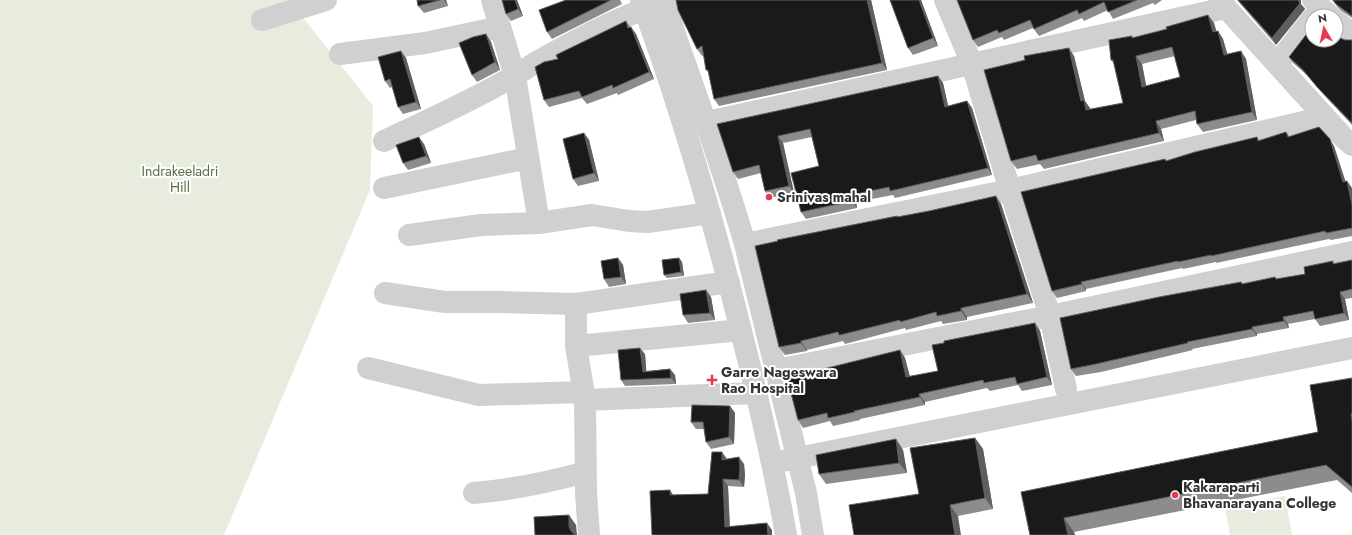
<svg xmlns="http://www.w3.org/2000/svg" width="1352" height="535" viewBox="0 0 1352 535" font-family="Jost,sans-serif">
	<rect width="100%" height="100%" fill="#fff"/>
	<!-- green -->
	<path fill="#e7ecdf" d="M 0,0 L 289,0 L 373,106 L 370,190 L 224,535 L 0,535 Z
		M 1285,496 L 1292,535 L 1230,535 L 1225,508 Z"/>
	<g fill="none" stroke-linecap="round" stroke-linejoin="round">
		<!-- minor -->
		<path stroke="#d0d0d0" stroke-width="22" d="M 492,0 L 515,76 L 539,223
			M 641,0 C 681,108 713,219 741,331 C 758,398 774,466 786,535
			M 664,0 C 670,16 674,33 680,49 C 703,114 726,178 745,244 L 806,493 L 813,535
			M 945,0 L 972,64 L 1010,190 L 1050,316 L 1066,389
			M 1219,0 L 1344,138 L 1352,145
			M 1313,0 L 1330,16
			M 262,20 L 326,0
			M 1336,21 L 1352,34
			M 340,54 L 425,43 L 500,27
			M 1277,64 L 1312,19
			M 707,122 L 1226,8
			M 384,141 C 428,120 472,101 514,76 C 521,72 528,67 535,63 C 572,42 618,17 658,4
			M 384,188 L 528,158
			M 409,235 L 481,225 L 539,223 L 592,215 L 629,221 L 647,222 L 710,213
			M 745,244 L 1010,190 L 1325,117
			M 385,293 L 445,302 L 501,302 L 576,304
			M 576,346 L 576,304 L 729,282
			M 368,368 L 479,395 L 584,392
			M 776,370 L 1050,316 L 1352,252
			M 585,400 L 576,346 L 741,330
			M 772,463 L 1352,348
			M 474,493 C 512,490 549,482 586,472
			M 589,535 L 586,493 L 585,400 L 755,393"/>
	</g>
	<!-- wall -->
	<path fill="#8c8c8c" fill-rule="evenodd" d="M 417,0 L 446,0 L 448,6 L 424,13 L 418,6 Z
		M 517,0 L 523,16 L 511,21 L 506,14 Z
		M 566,0 L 620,0 L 622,4 L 552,39 L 547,32 Z
		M 676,0 L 871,0 L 887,70 L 719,106 L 714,99 L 708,72 L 706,70 L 704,55 L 702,56 L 697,49 Z
		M 890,0 L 921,0 L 938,46 L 913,55 L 908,48 Z
		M 957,0 L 1162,0 L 1155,5 L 1153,3 L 1113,19 L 1108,10 L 1084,21 L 1082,18 L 1039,36 L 1033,28 L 1004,40 L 1002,37 L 978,47 L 973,40 Z
		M 1237,0 L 1301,0 L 1301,4 L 1305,9 L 1276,45 Z
		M 1332,0 L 1352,0 L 1352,18 L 1340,10 Z
		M 1208,15 L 1214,23 L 1216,31 L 1218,31 L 1223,39 L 1227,54 L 1241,51 L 1246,59 L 1257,120 L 1203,132 L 1197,124 L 1196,120 L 1161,129 L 1164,141 L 1044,169 L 1040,164 L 1017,169 L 1011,161 L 1074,56 L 1085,101 L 1090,109 L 1123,103 L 1115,65 L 1111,60 L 1132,36 L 1133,38 L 1167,29 ZM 1175,56 L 1180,77 L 1146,86 L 1142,64 Z
		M 626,21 L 636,34 L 654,79 L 618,95 L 617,93 L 587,104 L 582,98 L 549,107 L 544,100 L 558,59 Z
		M 486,34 L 491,42 L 500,70 L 477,82 L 472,75 Z
		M 1340,38 L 1345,40 L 1352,40 L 1352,125 L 1323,94 L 1308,76 L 1293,63 L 1289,57 Z
		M 401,51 L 406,58 L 421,109 L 403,114 L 398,107 L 392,87 L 390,88 L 385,81 Z
		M 938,76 L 943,83 L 948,106 L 967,101 L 972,108 L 992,175 L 895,198 L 893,195 L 856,202 L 857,208 L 806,219 L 801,212 L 819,166 L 812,137 L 783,143 L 794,193 L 770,198 L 765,191 L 761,173 L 738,179 L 733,172 L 717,124 Z
		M 1286,132 L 1290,137 L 1334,146 L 1345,182 L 1347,181 L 1352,189 L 1352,236 L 1331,240 L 1329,239 L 1216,263 L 1216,262 L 1183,269 L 1182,268 L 1086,289 L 1086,291 L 1057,298 L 1052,291 L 1166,161 L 1257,137 L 1259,140 Z
		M 584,133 L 589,140 L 599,181 L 578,186 L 573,179 Z
		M 424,144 L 431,163 L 408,170 L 403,163 Z
		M 1001,204 L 1033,303 L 967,317 L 967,320 L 943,324 L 941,321 L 906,330 L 905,328 L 845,344 L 843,341 L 807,350 L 807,351 L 785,355 L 779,347 L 897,217 Z
		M 618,258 L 623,265 L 626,284 L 609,287 L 604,279 Z
		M 679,258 L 682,262 L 684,276 L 667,278 L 664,275 Z
		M 1352,260 L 1352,298 L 1345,299 L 1349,320 L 1320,326 L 1315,319 L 1288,324 L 1289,328 L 1257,334 L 1257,336 L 1192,349 L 1193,350 L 1101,372 L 1076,376 L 1071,369 L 1241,282 L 1243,284 L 1277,279 L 1305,274 L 1335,263 Z
		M 711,297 L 715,320 L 688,323 L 683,315 Z
		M 1035,323 L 1040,331 L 1052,385 L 1022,391 L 1018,385 L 990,391 L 987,388 L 925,402 L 925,405 L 860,419 L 860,420 L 833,426 L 830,421 L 803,428 L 798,420 L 900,350 L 905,358 L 910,377 L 938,371 Z
		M 645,354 L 646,371 L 670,369 L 675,375 L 676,384 L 625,386 L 621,380 Z
		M 1352,378 L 1352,493 L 1337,480 L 1074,532 L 1075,535 L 1030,535 L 1021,492 L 1318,432 Z
		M 730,406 L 735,413 L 734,444 L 711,449 L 706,442 L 704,429 L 696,429 L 691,422 Z
		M 975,438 L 983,449 L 993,509 L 958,516 L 919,494 Z
		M 896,439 L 903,450 L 907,473 L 826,484 L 819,474 Z
		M 727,459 L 744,464 L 745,475 L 744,487 L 728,486 L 730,527 L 772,530 L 772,535 L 652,535 L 673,495 L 708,494 Z"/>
	<!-- shaded-wall -->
	<path fill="#5f5f5f" d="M 444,0 L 446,0 L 448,6 Z
		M 515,0 L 517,0 L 523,16 L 518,9 Z
		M 867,0 L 871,0 L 887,70 L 882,63 Z
		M 919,0 L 921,0 L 938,46 L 933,38 Z
		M 1298,0 L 1301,0 L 1301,4 L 1305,9 L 1276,45 L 1272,38 Z
		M 1208,15 L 1214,23 L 1219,40 L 1213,32 Z
		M 631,27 L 636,34 L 654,79 L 649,72 Z
		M 1218,31 L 1223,39 L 1230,63 L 1224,55 Z
		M 486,34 L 491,42 L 500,70 L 495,62 Z
		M 1069,48 L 1074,56 L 1085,101 L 1090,108 L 1092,118 L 1081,101 Z
		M 401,51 L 406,58 L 421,109 L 416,102 Z
		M 1241,51 L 1246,59 L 1257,120 L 1252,112 Z
		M 1136,56 L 1142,64 L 1148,95 L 1142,87 Z
		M 938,76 L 943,83 L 950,114 L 945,107 Z
		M 967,101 L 972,108 L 992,175 L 988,168 Z
		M 1156,121 L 1161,129 L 1164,141 L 1159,133 Z
		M 584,133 L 589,140 L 599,181 L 594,173 Z
		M 778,136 L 783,143 L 794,193 L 789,186 Z
		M 419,137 L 424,144 L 431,163 L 426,156 Z
		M 1330,139 L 1334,146 L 1348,189 L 1343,182 Z
		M 1347,181 L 1352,188 L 1352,205 Z
		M 851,195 L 856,202 L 857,208 L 852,201 Z
		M 996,196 L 1001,204 L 1033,303 L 1027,294 Z
		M 618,258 L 623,265 L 626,284 L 621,277 Z
		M 679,258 L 682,262 L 684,276 L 681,272 Z
		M 1081,282 L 1086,289 L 1086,291 L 1082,284 Z
		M 706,290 L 711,297 L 715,320 L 710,313 Z
		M 1340,292 L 1345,299 L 1349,320 L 1344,313 Z
		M 961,308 L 967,317 L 967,320 L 961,311 Z
		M 1283,317 L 1288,324 L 1289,328 L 1284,321 Z
		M 1035,323 L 1040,331 L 1052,385 L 1047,377 Z
		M 1252,327 L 1257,334 L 1257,336 L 1252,329 Z
		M 801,341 L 807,350 L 807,351 L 801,343 Z
		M 640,348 L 645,354 L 647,378 L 643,372 Z
		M 900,350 L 905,358 L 912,385 L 906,377 Z
		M 670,369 L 675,375 L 676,384 L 671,378 Z
		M 919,394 L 925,402 L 925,405 L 920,397 Z
		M 730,406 L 735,413 L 734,444 L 729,437 Z
		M 975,438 L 983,449 L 993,509 L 985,498 Z
		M 896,439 L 903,450 L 907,473 L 899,463 Z
		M 722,452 L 727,459 L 722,460 Z
		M 739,457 L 744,464 L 745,475 L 744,487 L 739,480 Z
		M 723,479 L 728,486 L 730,534 L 725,527 Z
		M 670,490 L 675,498 L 670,495 Z
		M 950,505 L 958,516 L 961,535 L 955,535 Z
		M 569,515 L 576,525 L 577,535 L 574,535 L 571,531 L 569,526 Z
		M 1064,518 L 1074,532 L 1075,535 L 1068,535 Z
		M 767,523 L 772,530 L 772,535 L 768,535 Z"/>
	<!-- building -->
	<path fill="#1a1a1a" stroke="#5f5f5f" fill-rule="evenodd" d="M 417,0 L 440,0 L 418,6 Z
		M 502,0 L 515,0 L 518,9 L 506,14 Z
		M 566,0 L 611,0 L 547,32 L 539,10 Z
		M 676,0 L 867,0 L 882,63 L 714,99 L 708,70 L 706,70 L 702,46 L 697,49 L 678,10 Z
		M 890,0 L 919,0 L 933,38 L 908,48 Z
		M 957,0 L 1137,0 L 1108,12 L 1104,2 L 1079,14 L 1077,10 L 1034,29 L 1030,20 L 999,33 L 997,30 L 973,40 Z
		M 1238,0 L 1298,0 L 1300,3 L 1272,38 Z
		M 1333,0 L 1352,0 L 1352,16 L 1336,4 Z
		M 1208,15 L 1213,32 L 1218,31 L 1224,55 L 1241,51 L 1252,112 L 1197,124 L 1195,111 L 1156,121 L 1159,133 L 1038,161 L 1036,155 L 1011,161 L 984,70 L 1025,60 L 1024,56 L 1069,48 L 1081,101 L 1084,100 L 1086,110 L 1123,103 L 1113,60 L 1111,60 L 1109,40 L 1132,36 L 1132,38 L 1167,29 L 1166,27 ZM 1172,47 L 1180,77 L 1142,87 L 1136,56 Z
		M 626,21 L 628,28 L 631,27 L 649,72 L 613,88 L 612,85 L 582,97 L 579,91 L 544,100 L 535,67 L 544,62 L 558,59 L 556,55 Z
		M 1312,27 L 1312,40 L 1336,40 L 1336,34 L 1340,38 L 1345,40 L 1352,40 L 1352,123 L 1318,88 L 1303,70 L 1289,57 Z
		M 486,34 L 495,62 L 472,75 L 459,43 L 473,37 Z
		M 401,51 L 416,102 L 398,107 L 390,79 L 385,81 L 378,57 Z
		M 938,76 L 945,107 L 967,101 L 988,168 L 890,191 L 889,187 L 851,195 L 852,201 L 801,212 L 791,173 L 819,166 L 810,129 L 778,136 L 789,186 L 765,191 L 759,165 L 733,172 L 717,124 Z
		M 1319,127 L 1330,139 L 1343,182 L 1347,181 L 1352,205 L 1352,228 L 1326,233 L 1325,231 L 1211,256 L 1211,255 L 1178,262 L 1178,261 L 1081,282 L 1082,284 L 1052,291 L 1021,192 L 1165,159 L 1166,161 L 1195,152 L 1257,137 L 1258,141 L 1286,132 L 1288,137 Z
		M 584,133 L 594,173 L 573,179 L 563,139 Z
		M 419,137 L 426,156 L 403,163 L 396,145 Z
		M 996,196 L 1027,294 L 961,308 L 961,311 L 937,316 L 936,312 L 900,322 L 900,320 L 840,335 L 839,335 L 838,332 L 801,341 L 801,343 L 779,347 L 755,246 L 778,241 L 777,240 L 897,216 L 897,217 L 929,211 Z
		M 618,258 L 621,277 L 604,279 L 601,261 Z
		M 679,258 L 681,272 L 664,275 L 662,260 Z
		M 1352,260 L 1352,289 L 1340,292 L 1344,313 L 1315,319 L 1313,311 L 1283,317 L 1284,321 L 1252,327 L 1252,329 L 1187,342 L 1188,343 L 1096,364 L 1071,369 L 1060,318 L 1159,297 L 1241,282 L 1242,284 L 1275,277 L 1276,279 L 1305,274 L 1304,267 L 1333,261 L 1333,264 Z
		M 706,290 L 710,313 L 683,315 L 680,294 Z
		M 1035,323 L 1047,377 L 1017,384 L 1015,377 L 984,383 L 983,380 L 919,394 L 920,397 L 854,411 L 855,412 L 828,418 L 827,413 L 798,420 L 787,378 L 900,350 L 906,377 L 938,371 L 932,345 L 944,343 L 944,341 Z
		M 640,348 L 643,372 L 670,369 L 671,378 L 621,380 L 618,350 Z
		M 1352,378 L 1352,413 L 1351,414 L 1352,422 L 1352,487 L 1326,465 L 1064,518 L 1068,535 L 1030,535 L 1021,492 L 1318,432 L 1310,385 Z
		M 692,405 L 730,406 L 729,437 L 706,442 L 703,422 L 691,422 Z
		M 975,438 L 985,498 L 950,505 L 955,535 L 854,535 L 849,505 L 919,494 L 910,448 Z
		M 896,439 L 899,463 L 819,474 L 816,455 Z
		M 712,452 L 722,452 L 722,460 L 739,457 L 740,467 L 739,480 L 723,479 L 725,527 L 767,523 L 768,535 L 652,535 L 650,491 L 670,490 L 670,495 L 708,494 Z
		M 569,515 L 569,526 L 571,531 L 574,534 L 574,535 L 535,535 L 534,517 Z"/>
	<!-- markers -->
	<g fill="#e43b53" stroke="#fff" stroke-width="1.5">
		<circle cx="769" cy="197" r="4"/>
		<path d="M710 374h4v4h4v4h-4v4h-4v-4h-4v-4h4z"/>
		<circle cx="1175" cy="495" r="4"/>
	</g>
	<g text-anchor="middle" stroke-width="4" stroke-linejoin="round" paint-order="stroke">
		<!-- park labels -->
		<g font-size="14" fill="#596f40" stroke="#fff">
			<text x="180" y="176">Indrakeeladri<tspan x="180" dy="16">Hill</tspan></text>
		</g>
		<!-- poi labels -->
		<g font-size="14" font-weight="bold" fill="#333" stroke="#fff" text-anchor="start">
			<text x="777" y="202">Srinivas mahal</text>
			<text x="721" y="377">Garre Nageswara<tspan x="721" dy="16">Rao Hospital</tspan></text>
			<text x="1183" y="492">Kakaraparti<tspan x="1183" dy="16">Bhavanarayana College</tspan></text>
		</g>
	</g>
	<!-- north arrow -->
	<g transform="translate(1324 28) rotate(351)"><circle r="19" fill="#ffffff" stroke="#adadad"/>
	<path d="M0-3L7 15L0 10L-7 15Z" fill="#e43b53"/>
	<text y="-6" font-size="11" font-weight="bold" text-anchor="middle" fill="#333333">N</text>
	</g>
</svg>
